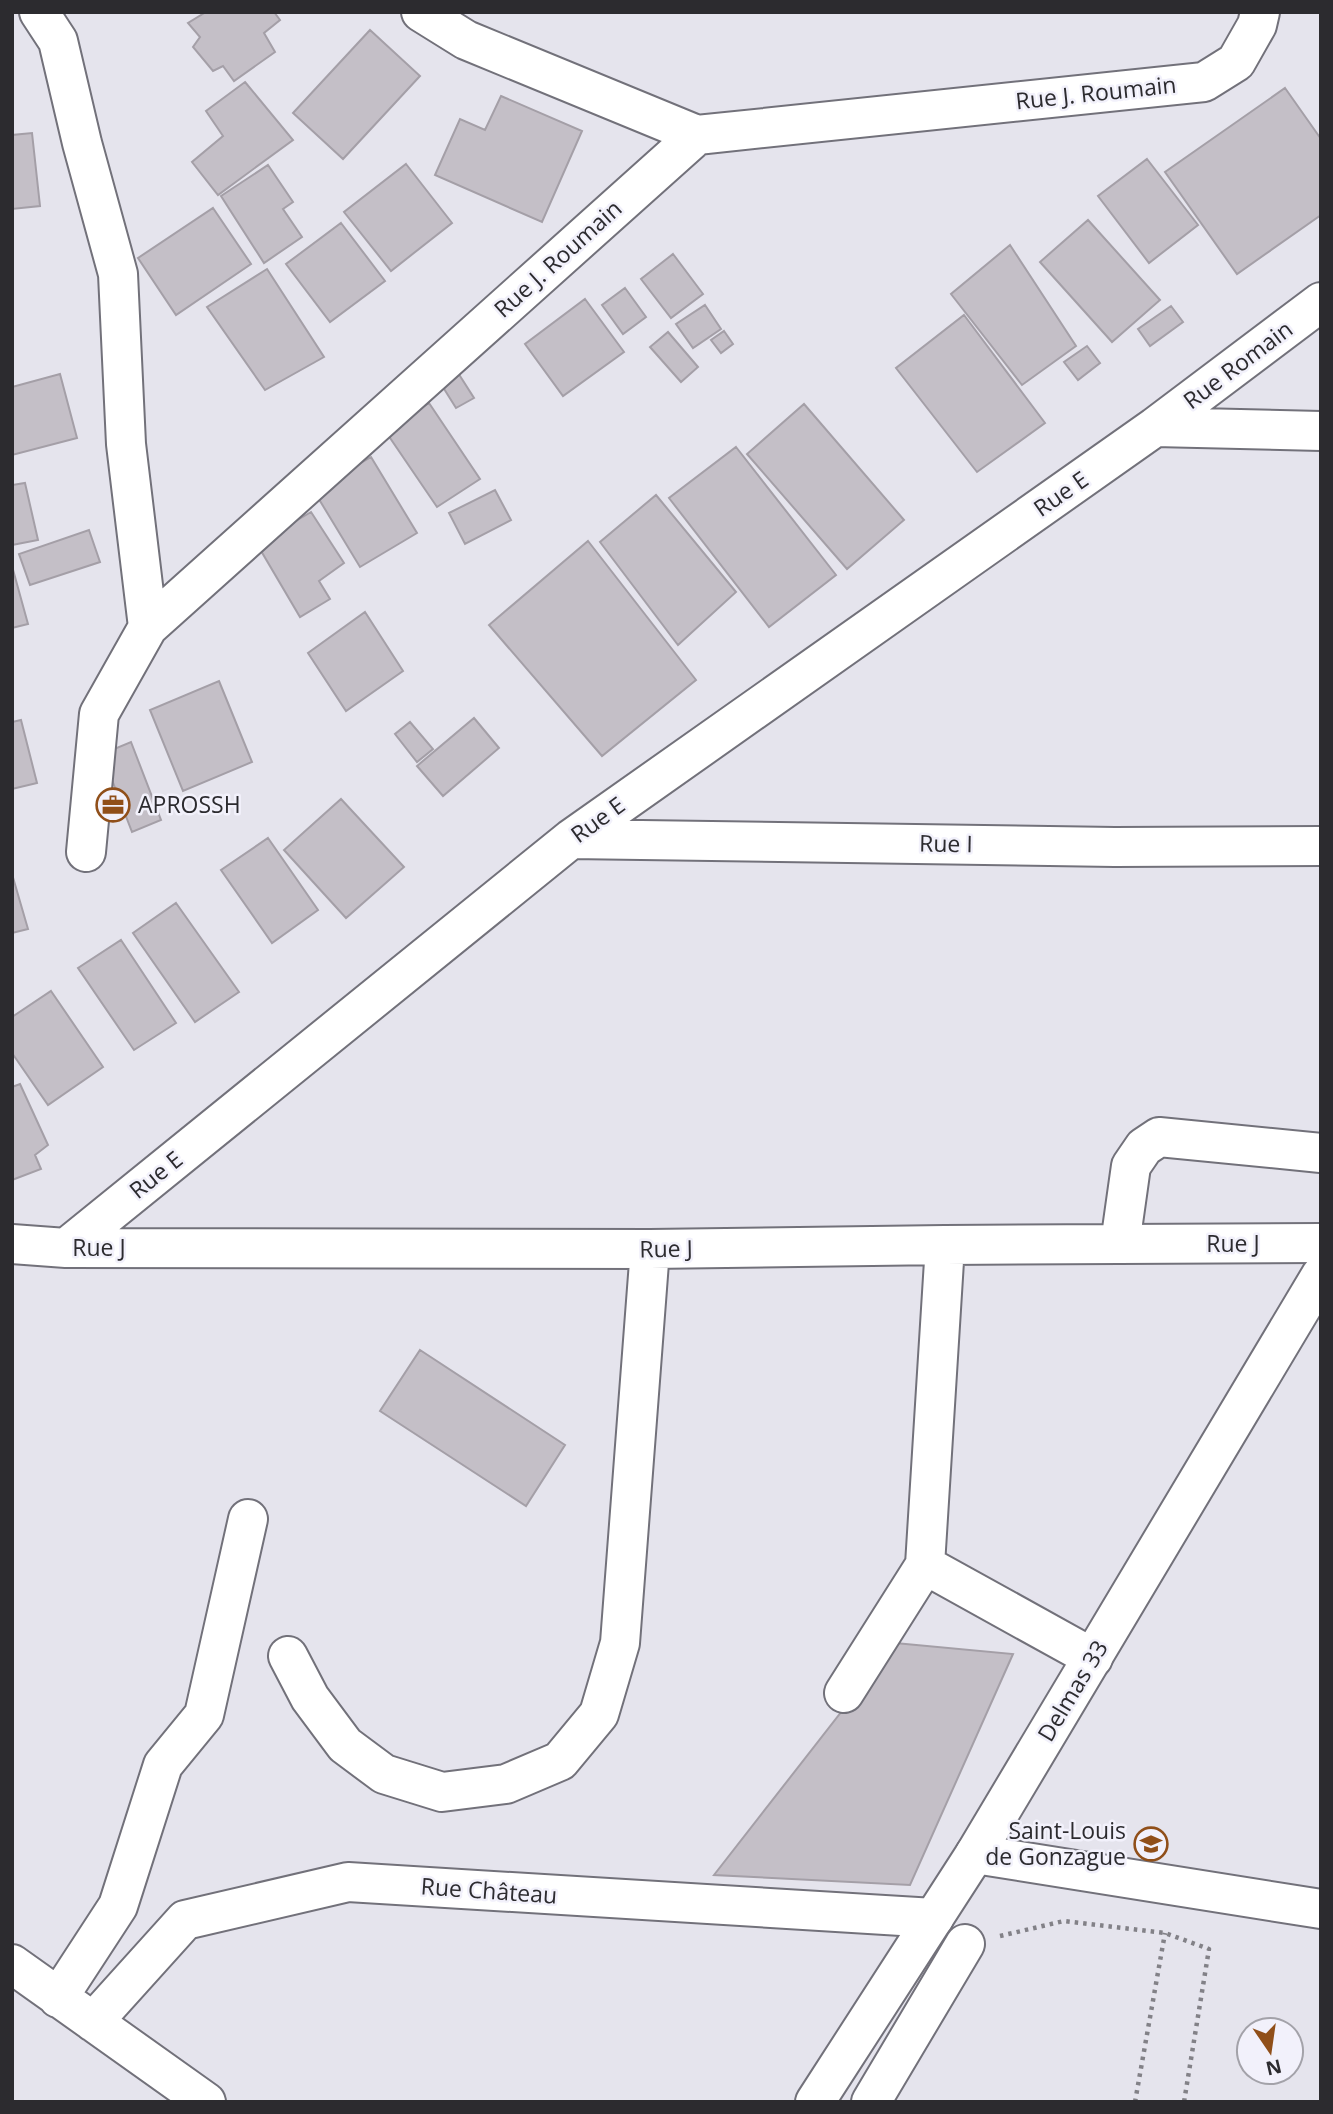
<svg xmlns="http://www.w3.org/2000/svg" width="1333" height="2114" viewBox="0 0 1333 2114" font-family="'Open Sans',sans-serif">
	<rect width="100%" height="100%" fill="#e5e4ed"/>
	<!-- building -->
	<path fill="#c4bfc7" stroke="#a49fa7" stroke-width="2" d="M 206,12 L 274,12 L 280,20 L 264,33 L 275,52 L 234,81 L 223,66 L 213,71 L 193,47 L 200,37 L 188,23 Z
		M 370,30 L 420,76 L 343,159 L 293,113 Z
		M 245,82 L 293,140 L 218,195 L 192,162 L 223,136 L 206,111 Z
		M 1285,88 L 1321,139 L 1321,215 L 1237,274 L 1165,172 Z
		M 501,96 L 582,131 L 542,222 L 435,175 L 460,119 L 485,130 Z
		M 32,133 L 40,206 L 12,209 L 12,135 Z
		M 1147,159 L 1198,225 L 1149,263 L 1098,196 Z
		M 406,164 L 452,223 L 391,271 L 344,212 Z
		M 268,165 L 293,202 L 283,209 L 302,237 L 264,263 L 221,196 Z
		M 213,208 L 251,264 L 176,315 L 138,258 Z
		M 1088,220 L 1160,300 L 1112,342 L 1040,262 Z
		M 341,223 L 385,281 L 330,322 L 286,264 Z
		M 1010,245 L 1076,346 L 1022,385 L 951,294 Z
		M 673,254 L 703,294 L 671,318 L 641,279 Z
		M 267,269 L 324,357 L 265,390 L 207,307 Z
		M 625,288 L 646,317 L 623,334 L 602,305 Z
		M 585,299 L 624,352 L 563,396 L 525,344 Z
		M 705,305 L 721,329 L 693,348 L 676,324 Z
		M 1171,306 L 1183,322 L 1150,346 L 1138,329 Z
		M 964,315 L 1045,423 L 977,472 L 896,368 Z
		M 724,331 L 733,344 L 721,353 L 711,340 Z
		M 668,332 L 698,367 L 681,382 L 650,347 Z
		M 1087,346 L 1100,363 L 1078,380 L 1064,362 Z
		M 453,365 L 474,398 L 456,408 L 436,376 Z
		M 60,374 L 77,438 L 12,455 L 12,387 Z
		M 429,403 L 480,479 L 437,507 L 386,432 Z
		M 804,404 L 904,520 L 847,569 L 747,454 Z
		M 736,447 L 836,575 L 769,627 L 669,498 Z
		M 371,457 L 417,533 L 360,567 L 314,491 Z
		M 25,483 L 38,540 L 12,545 L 12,485 Z
		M 495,490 L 511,520 L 465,544 L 449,513 Z
		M 656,495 L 736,592 L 678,645 L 600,542 Z
		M 311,512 L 344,563 L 319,581 L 330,599 L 300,617 L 257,544 Z
		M 89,530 L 100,562 L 30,585 L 19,554 Z
		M 588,541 L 696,680 L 602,756 L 489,625 Z
		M 12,566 L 28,624 L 12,628 Z
		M 365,612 L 403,671 L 346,711 L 308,653 Z
		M 219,681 L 252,762 L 183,791 L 150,710 Z
		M 474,718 L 499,748 L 443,796 L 417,766 Z
		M 21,720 L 37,783 L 12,789 L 12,722 Z
		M 410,722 L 433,749 L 417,762 L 395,734 Z
		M 131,742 L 161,820 L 132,832 L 102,754 Z
		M 341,799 L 404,867 L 346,918 L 284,850 Z
		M 268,838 L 318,910 L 272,943 L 221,870 Z
		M 12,874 L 28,929 L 12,933 Z
		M 176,903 L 239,992 L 195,1022 L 133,933 Z
		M 121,940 L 176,1023 L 134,1050 L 78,968 Z
		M 51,991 L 103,1067 L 48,1105 L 12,1053 L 12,1017 Z
		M 20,1084 L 48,1145 L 35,1155 L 41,1169 L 12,1180 L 12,1087 Z
		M 420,1350 L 565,1445 L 526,1506 L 380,1411 Z
		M 895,1643 L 1013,1654 L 910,1885 L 714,1875 Z"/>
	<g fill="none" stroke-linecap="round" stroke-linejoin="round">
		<defs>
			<path id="minor" d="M 39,12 L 58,41 L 82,143 L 118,274 L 126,444 L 148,627
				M 421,12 L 466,40 L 697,135
				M 1155,427 L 1321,431
				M 571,839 L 1115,847 L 1321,846
				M 86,852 L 99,714 L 148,627 L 697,135 L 1204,82 L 1236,62 L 1257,25 L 1260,12
				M 12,1244 L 66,1248 L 650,1249 L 945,1245 L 1321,1243
				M 1120,1244 L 1131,1166 L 1144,1147 L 1159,1137 L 1321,1153
				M 945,1245 L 925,1565 L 1093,1658
				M 66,1248 L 571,839 L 1155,427 L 1321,302
				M 288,1656 L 310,1698 L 345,1745 L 384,1774 L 442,1792 L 506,1784 L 560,1761 L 599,1714 L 620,1643 L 650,1249
				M 844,1693 L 925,1565
				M 975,1854 L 1321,1909
				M 12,1964 L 206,2102
				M 58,1998 L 118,1906 L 163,1765 L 204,1715 L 248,1519
				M 93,2022 L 185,1920 L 348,1882 L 934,1918
				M 871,2102 L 965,1944"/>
			<path id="major" d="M 815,2102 L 975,1854 L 1321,1275"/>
		</defs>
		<!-- minor casing -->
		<use href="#minor" stroke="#72717a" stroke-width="42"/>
		<!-- major casing -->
		<use href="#major" stroke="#72717a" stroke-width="42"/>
		<!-- path -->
		<path stroke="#828187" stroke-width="4.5" stroke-dasharray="3.5 5" stroke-linecap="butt" d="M 1000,1936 L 1064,1921 L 1165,1933 L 1209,1949 L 1184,2102
			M 1135,2102 L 1165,1933"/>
		<!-- minor -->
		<use href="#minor" stroke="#fff" stroke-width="38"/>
		<!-- major -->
		<use href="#major" stroke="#fff" stroke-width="38"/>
	</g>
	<!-- icons -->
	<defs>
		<symbol id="office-ring" viewBox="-11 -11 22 22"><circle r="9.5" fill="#f2f1fb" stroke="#904f19" stroke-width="1.5"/><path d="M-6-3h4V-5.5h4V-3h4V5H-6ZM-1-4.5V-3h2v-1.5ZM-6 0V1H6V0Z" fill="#904f19"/></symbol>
		<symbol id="school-ring" viewBox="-11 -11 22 22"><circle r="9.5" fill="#f2f1fb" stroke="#904f19" stroke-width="1.5"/><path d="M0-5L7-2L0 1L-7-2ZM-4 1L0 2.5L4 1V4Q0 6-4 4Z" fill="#904f19"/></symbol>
	</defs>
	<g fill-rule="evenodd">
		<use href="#office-ring" x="94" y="786" width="38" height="38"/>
		<use href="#school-ring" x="1132" y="1825" width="38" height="38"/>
	</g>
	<g text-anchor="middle" stroke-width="5" stroke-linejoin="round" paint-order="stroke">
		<!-- street labels -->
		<g font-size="23" fill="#2c2b2f" stroke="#f2f1fb">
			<text transform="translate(1096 93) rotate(-6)" y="8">Rue J. Roumain</text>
			<text transform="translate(558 259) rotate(-42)" y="8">Rue J. Roumain</text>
			<text transform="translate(1238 365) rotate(-37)" y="8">Rue Romain</text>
			<text transform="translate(1061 494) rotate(-35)" y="8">Rue E</text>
			<text transform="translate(598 820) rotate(-36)" y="8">Rue E</text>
			<text transform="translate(946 844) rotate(1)" y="8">Rue I</text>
			<text transform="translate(156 1175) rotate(-39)" y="8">Rue E</text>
			<text x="1233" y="1252">Rue J</text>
			<text x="99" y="1256">Rue J</text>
			<text transform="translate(666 1249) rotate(-1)" y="8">Rue J</text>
			<text transform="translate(1073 1691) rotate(-59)" y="8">Delmas 33</text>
			<text transform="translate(489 1891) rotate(4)" y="8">Rue Château</text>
		</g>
		<!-- poi labels -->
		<g font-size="23" fill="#2c2b2f" stroke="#f2f1fb" text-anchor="start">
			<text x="138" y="813">APROSSH</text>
			<text x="1126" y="1839" text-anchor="end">Saint-Louis<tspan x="1126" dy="26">de Gonzague</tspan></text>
		</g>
	</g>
	<!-- border -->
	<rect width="1333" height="2114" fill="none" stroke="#2c2b2f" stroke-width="28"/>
	<!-- north arrow -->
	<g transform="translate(1270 2051) rotate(167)"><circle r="33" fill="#f2f1fb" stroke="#a3a2a9" stroke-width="2"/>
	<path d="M0-5L12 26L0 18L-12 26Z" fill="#904f19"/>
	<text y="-10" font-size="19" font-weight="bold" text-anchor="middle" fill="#2c2b2f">N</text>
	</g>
</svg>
